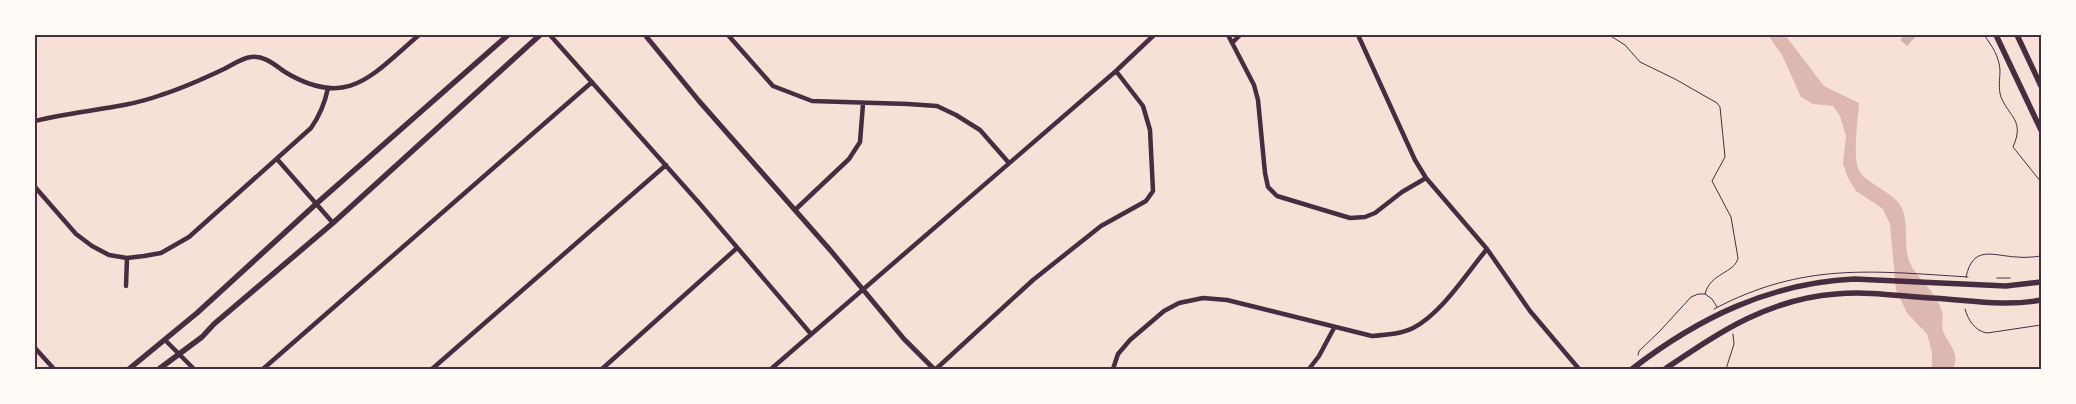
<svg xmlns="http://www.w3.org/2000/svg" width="2076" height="404" viewBox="0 0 2076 404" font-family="'Fira Sans',sans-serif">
	<rect width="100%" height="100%" fill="#f7e1d7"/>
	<!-- water -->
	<path fill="#dcb8b0" d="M 1768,35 L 1785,35 L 1824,86 L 1859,103 C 1858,119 1853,153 1858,168 C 1862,181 1888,190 1898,202 C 1912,219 1901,246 1911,265 C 1920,281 1937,293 1942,312 C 1944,318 1941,325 1943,331 C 1948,345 1961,352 1953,369 L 1932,369 L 1932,353 L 1927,334 L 1907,313 L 1896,290 L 1890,224 L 1883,209 L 1856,191 L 1848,178 L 1843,164 L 1846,136 L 1840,116 L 1833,106 L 1813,104 L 1801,97 L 1782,55 Z"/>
	<!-- building -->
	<path fill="#ccb4b1" d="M 1905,35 L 1917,35 L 1907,46 L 1900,40 Z"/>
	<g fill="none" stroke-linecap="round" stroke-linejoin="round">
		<!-- path -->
		<path stroke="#4a2c40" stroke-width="1" d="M 1609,35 L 1625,45 L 1640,62 L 1675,79 L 1717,103 L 1720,107 L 1725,157 L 1712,181 L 1731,217 L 1738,258 C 1735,273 1710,273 1705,294 L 1712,299 L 1717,307
			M 1984,35 C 1992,46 1999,56 2000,70 C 2000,79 1998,89 2001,97 C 2009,117 2025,120 2013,147 L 2041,182
			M 1966,277 C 1973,244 1993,256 2017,257 C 2025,258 2033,257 2041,256
			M 1997,278 L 2010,278
			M 1714,309 C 1803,262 1871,271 1968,277
			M 1965,309 C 1968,320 1975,331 1987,333 L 2041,325
			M 1638,355 L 1639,351 L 1659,332 L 1691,297 L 1698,294 L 1705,294
			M 1726,369 L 1734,344 L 1733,334"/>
		<!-- minor -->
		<path stroke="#4a2c40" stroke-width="4.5" d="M 550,35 L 700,204 L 811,334
			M 728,35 L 773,86 L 812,101 L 908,104 L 937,106 L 956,115 L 980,130 L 1009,163
			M 1228,35 L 1254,85 L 1258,100 L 1265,173 L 1268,187 L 1277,196 L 1350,218 L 1365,217 L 1375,213 L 1402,192 L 1426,178
			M 1358,35 L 1415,160 L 1426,178 L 1487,249 L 1530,311 L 1579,369
			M 1233,42 L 1240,35
			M 35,121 C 76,110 120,110 161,95 C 183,88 203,79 224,69 C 232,65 242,58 251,57 C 264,55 275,65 285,72 C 348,110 372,75 419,35
			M 277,159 L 333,223
			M 35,187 L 76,234 L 92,246 L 109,255 L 127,258 L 144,256 L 161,253 L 189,237 L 311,128 C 320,115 325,103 328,88
			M 795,210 L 849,159 L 860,142 L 863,104
			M 126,286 L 127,258
			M 165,340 L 194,369
			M 35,348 L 54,369
			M 263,369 L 592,82
			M 432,369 L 666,165
			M 602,369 L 737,248
			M 771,369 L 1116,71 L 1154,35
			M 936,369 L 1033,280 L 1101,226 L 1146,201 L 1153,191 L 1150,130 L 1143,106 L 1116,71
			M 1113,369 L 1118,354 L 1130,340 L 1164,311 L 1179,303 L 1203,298 L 1227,300 L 1372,336 C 1386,335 1401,334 1413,328 C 1442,313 1466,274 1487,249
			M 1309,369 L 1319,356 L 1334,328"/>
		<!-- tertiary -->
		<path stroke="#4a2c40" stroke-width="5" d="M 645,35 L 699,101 L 831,251 L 904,339 L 934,369"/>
		<!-- secondary -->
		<path stroke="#4a2c40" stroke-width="5.5" d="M 1996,35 L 2041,130
			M 2017,35 L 2041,86
			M 129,369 L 197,313 L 316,204 L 508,35
			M 159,369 L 202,337 L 214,324 L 333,223 L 540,35
			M 1632,369 C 1698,318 1770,283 1854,279 L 2006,286 L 2041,282
			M 1665,369 C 1720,332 1768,299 1836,294 C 1868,291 1900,296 1931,298 C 1968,300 2005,307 2041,300"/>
	</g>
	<!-- border -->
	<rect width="2076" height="404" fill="none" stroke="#fffaf5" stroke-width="72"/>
	<rect x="36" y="36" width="2004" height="332" fill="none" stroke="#4a2c40" stroke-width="2"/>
</svg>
